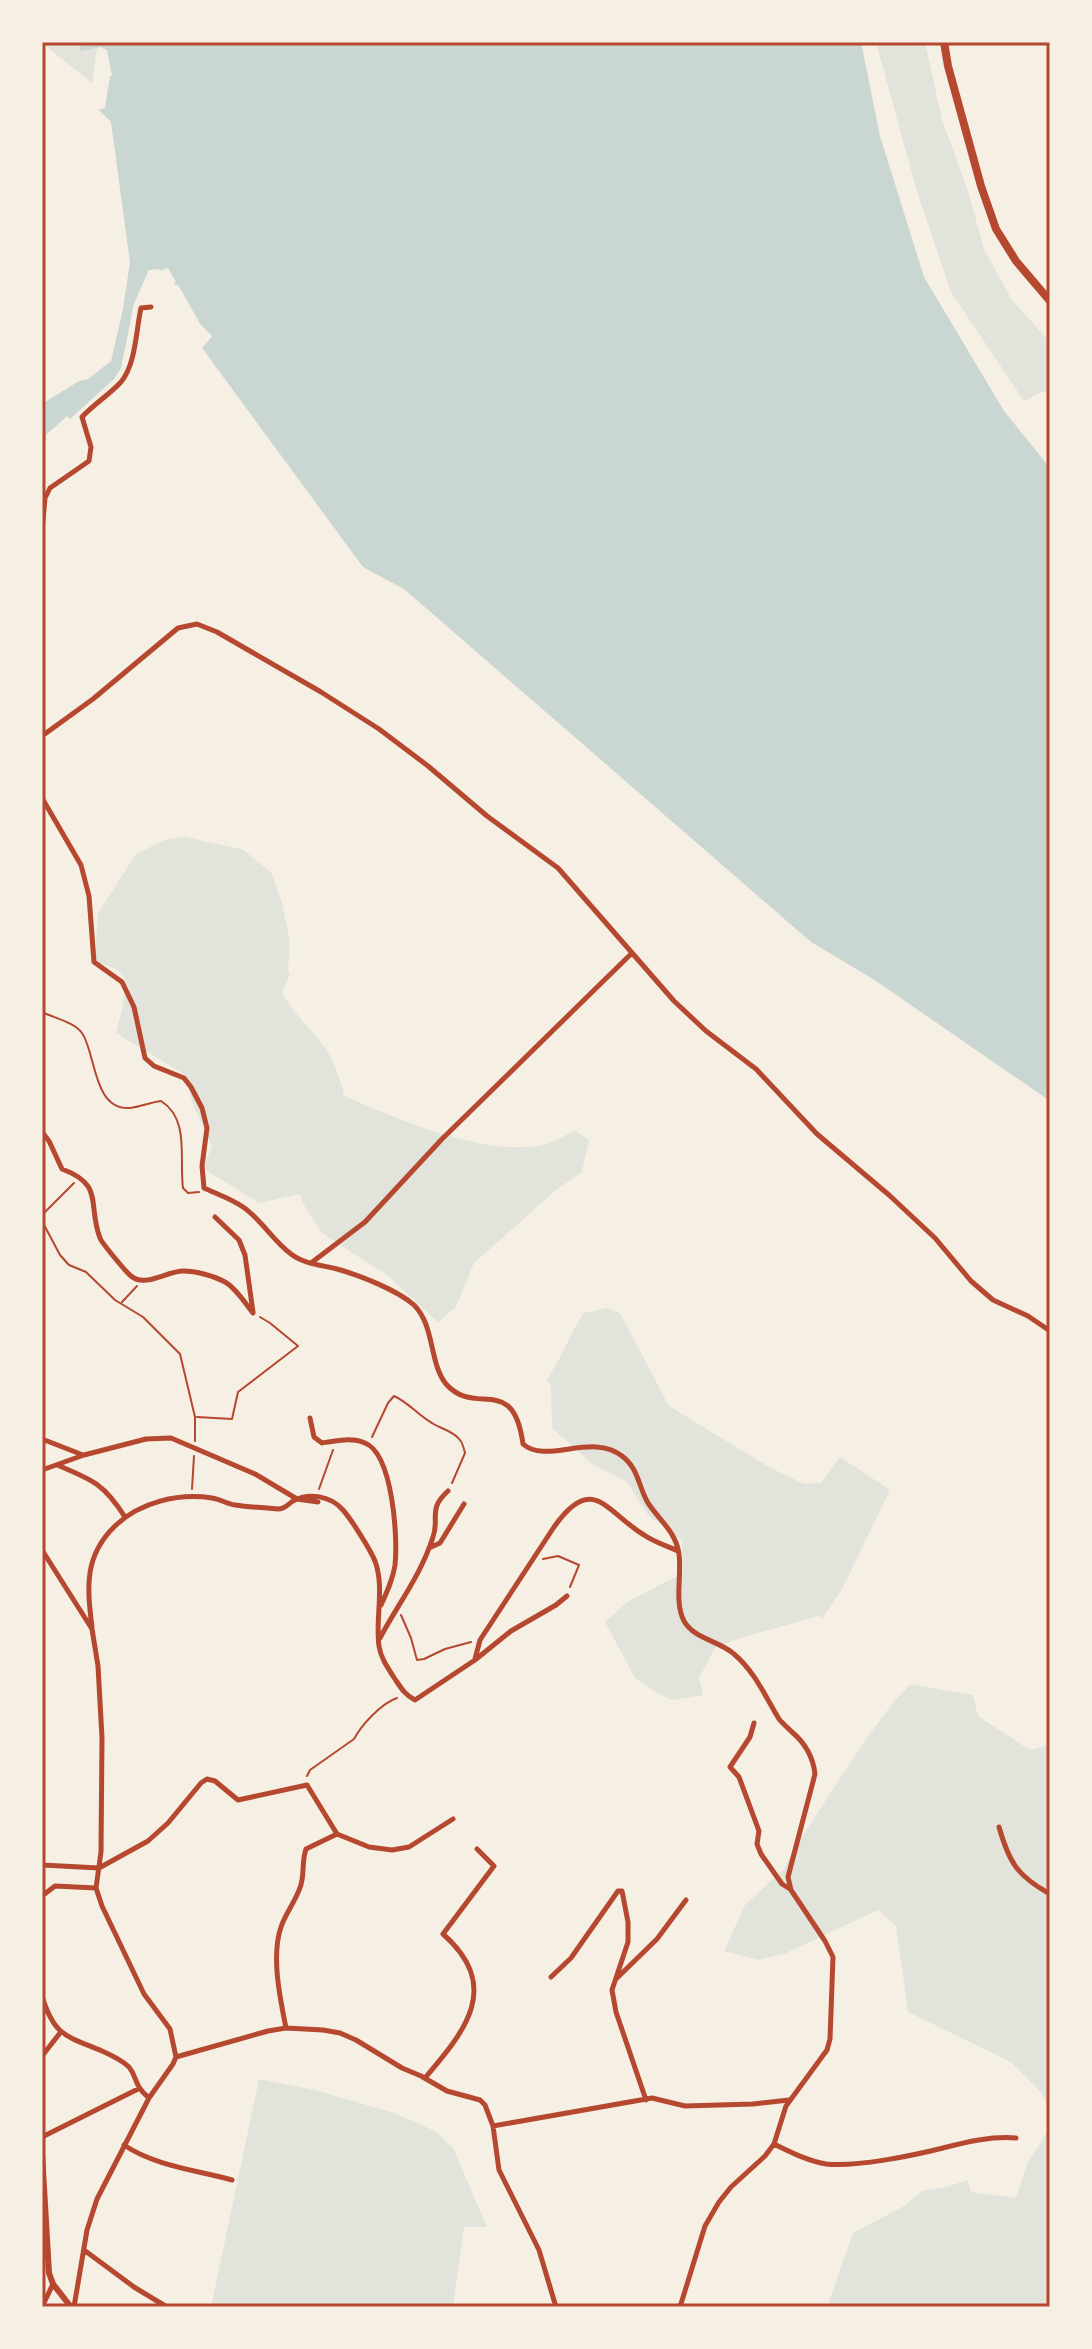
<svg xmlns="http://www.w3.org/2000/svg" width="1092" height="2349" viewBox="0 0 1092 2349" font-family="Ubuntu,sans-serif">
	<rect width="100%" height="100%" fill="#f6efe4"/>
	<!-- green -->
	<path fill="#e2e4dc" d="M 42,42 L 98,42 L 92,83 L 42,43 Z
		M 876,42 L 925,42 L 942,120 L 968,191 L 984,249 L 1012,300 L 1050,342 L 1050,397 L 1044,391 L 1024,401 L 951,292 L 917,192 Z
		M 184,837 L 242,849 L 271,872 L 282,903 L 290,941 L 288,971 L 290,973 L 282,993 C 296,1018 317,1033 330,1056 C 337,1067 340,1081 344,1093 L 343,1095 C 397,1119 488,1159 547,1144 C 557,1141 566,1135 575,1130 L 589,1140 L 582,1172 L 555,1191 L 474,1263 L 456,1307 L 438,1322 L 388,1276 L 322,1233 L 304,1205 L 300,1194 L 259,1203 L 203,1168 L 212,1146 L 192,1102 L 187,1076 L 116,1033 L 123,1005 L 126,980 L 116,969 L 97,962 L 95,958 L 98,913 L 136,854 L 167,839 Z
		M 607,1308 L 620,1313 L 669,1406 L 769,1467 L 804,1484 L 821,1483 L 840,1457 L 890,1490 L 842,1589 L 822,1619 L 819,1616 L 734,1640 L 715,1648 L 699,1678 L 703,1695 L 672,1700 L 657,1693 L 635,1678 L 605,1622 L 627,1602 L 683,1573 L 682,1540 L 648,1515 L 626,1481 L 592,1464 L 552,1428 L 551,1385 L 546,1380 C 562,1359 569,1334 584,1313 Z
		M 911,1684 L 973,1695 L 978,1716 L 1030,1750 L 1050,1745 L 1050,2115 L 1042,2093 L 1011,2062 L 908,2012 L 896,1926 L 878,1910 L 784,1954 L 758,1960 L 724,1951 L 745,1905 L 783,1870 L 798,1843 L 863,1743 L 895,1700 Z
		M 259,2079 L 315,2090 L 394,2113 L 435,2131 L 453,2148 L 487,2227 L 464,2227 L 453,2307 L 211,2307 Z
		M 1050,2121 L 1050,2307 L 827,2307 L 853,2233 L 904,2206 L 922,2191 L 949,2186 L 968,2180 L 971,2192 L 1016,2198 L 1028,2161 L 1044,2138 Z"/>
	<!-- water -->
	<path fill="#c9d6d2" d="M 81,42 L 861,42 L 880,136 L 924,277 L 1004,411 L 1050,468 L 1050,1101 L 873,979 L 811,942 L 404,589 L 363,567 L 202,348 L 212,336 L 200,324 L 178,285 L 176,286 L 174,283 L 176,282 L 164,271 L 149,270 L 134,304 L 121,368 L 114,379 L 70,419 L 67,416 L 45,436 L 47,439 L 42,444 L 42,404 L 79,381 L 88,379 L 111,361 L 123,309 L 130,262 L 111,122 L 99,110 L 105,108 L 110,76 L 112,76 L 107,50 L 100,47 L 80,51 Z"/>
	<!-- pier -->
	<path fill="#f6efe4" d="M 168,268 L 176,282 L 174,283 L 176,286 L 178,285 L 200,324 L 212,336 L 202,348 L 199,346 L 207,336 L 197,326 L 176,290 L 172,288 L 167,273 L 152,273 L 138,305 L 136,315 L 132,313 L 134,304 L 149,270 L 159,269 L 160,271 Z"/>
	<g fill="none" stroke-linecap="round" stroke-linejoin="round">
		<!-- path -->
		<path stroke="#b5482f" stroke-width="2" d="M 42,1012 C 54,1018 74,1022 82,1033 C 96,1053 93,1111 130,1108 C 140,1107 151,1102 161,1101 C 190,1119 179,1159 183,1188 L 188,1193 L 199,1192
			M 42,1215 L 74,1183
			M 42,1221 L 60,1255 L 69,1265 L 86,1272 L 115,1300 L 143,1317 L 180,1354 L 195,1417 L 195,1441
			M 122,1302 L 137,1286
			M 197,1417 L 232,1419 L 238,1392 L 298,1346 L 270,1323 L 260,1317
			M 372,1437 L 388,1403 L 394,1396 C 408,1402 419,1416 432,1423 C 441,1429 454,1431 460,1440 C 463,1444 464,1449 465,1453 L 452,1483
			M 192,1489 L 194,1456
			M 319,1489 L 333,1450
			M 543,1559 L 558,1556 L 579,1565 L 570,1587
			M 401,1615 L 411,1638 L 417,1660 L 424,1659 L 445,1649 L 471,1642
			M 307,1776 L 310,1770 L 354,1739 C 362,1724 382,1703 397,1698"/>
		<!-- minor -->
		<path stroke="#b5482f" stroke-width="5" d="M 42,532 L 45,498 L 50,488 L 89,461 L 91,447 L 82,417 C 94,404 109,395 121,382 C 136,364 136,330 141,308 L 151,307
			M 42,736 L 93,699 L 178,628 L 197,624 L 217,632 L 321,692 L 379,729 L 428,766 L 487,816 L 558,868 L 674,1001 L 706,1031 L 756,1069 L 817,1134 L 889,1195 L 935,1238 L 971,1281 L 993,1300 L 1028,1316 L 1050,1331
			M 42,798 L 81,865 L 89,896 L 94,962 L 122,982 L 134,1007 L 145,1058 L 154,1066 L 184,1078 L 191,1087 L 202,1108 L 207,1128 L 202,1166 L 204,1188 C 217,1194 232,1199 243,1207 C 261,1219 273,1241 291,1254 C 304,1264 321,1265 337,1269 C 359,1275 397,1290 414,1305 C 435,1326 429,1363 446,1384 C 476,1418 513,1372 523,1444 C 546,1465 592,1432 622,1456 C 639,1469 638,1486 648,1503 C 660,1521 676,1532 679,1554 C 682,1575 674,1602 684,1621 C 694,1639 720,1641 734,1654 C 755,1672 765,1696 779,1719 C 783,1724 787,1727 792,1732 C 805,1743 813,1756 815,1774 L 788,1877 L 791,1890 L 825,1941 L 833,1957 L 830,2039 L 827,2050 L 786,2106 L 774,2144 L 765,2156 L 731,2187 L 719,2202 L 705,2226 L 680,2307
			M 42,1132 L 49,1141 L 62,1169 C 105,1185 87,1204 100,1238 C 101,1242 126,1272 131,1276 C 145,1288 167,1271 183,1271 C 196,1271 214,1276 225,1282 C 236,1288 245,1303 253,1313
			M 215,1217 L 239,1240 L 245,1255 L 253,1312
			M 311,1263 L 365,1222 L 442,1139 L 632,953
			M 310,1418 L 314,1437 L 322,1443 C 334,1441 352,1437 365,1443 C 393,1454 398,1539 395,1565 C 393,1579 387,1592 381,1605
			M 42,1439 L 83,1455
			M 57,1465 C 93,1480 104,1484 125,1517
			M 42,1470 L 84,1455 L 146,1439 L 171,1438 L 255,1474 L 297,1499 L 318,1502
			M 429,1548 L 440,1543 L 464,1504
			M 42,1550 L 92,1629 L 98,1666 L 102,1738 L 101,1852 L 96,1888 L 102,1906 L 144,1994 L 170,2029 L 176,2057 L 173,2064 L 149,2098 L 97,2199 L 87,2230 L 74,2307
			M 92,1627 C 87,1587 84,1556 115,1526 C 140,1502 178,1493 212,1498 C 220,1499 227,1504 235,1505 C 249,1507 264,1508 278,1509 C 285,1509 287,1505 293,1501 C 309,1492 331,1496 343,1510 C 351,1519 370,1549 375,1561 C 385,1588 375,1619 379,1646 C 381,1659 388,1668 395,1679 C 401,1688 405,1695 415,1700 L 475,1660 L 511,1631 L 556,1605 L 567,1596
			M 380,1638 C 398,1604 421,1575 433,1537 C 440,1518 427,1510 448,1491
			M 475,1659 L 480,1640 L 554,1527 C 593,1472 606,1512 644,1535 C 654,1542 667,1546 678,1551
			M 754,1723 L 750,1737 L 730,1767 L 739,1777 L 759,1831 L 757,1844 L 761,1854 L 782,1884 L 790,1889
			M 999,1827 C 1009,1862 1017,1876 1050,1894
			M 42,1865 L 99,1868 L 148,1841 L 168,1823 L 201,1783 L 207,1779 L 215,1781 L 238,1800 L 307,1785 L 337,1834 L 369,1847 L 392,1850 L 409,1847 L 453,1819
			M 42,1896 L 55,1886 L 96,1888
			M 551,1977 L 571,1958 L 618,1891 L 622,1891 L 628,1922 L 628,1942 L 612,1990 L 616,2012 L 646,2100
			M 617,1978 L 657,1939 L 686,1900
			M 42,1996 C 54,2036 66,2036 102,2051 C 111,2055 122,2060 129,2067 C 138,2078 133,2085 149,2098
			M 286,2028 C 280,1998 271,1956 281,1927 C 286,1911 300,1896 302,1880 C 304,1869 302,1861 306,1849 L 337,1834
			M 42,2056 L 60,2033
			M 176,2057 L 268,2031 L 286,2028 L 323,2030 L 340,2033 L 356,2040 L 402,2068 L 421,2076 L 447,2091 L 480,2100 L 485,2105 L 493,2126 L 499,2170 L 539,2250 L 556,2307
			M 425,2078 C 466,2030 502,1986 443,1934 L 494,1866 L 477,1849
			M 493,2126 L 652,2098 L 685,2106 L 753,2104 L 789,2100
			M 42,2137 L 138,2089
			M 774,2144 C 790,2152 808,2161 826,2164 C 857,2167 911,2156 943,2148 C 966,2142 991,2136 1016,2138
			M 124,2145 C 155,2166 196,2170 232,2180
			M 84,2250 L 134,2287 L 167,2307
			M 42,2307 L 53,2284
			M 503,2307 L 504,2307"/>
		<!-- tertiary -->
		<path stroke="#b5482f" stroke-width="6" d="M 42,2153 L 49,2273 L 53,2284 L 71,2307"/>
		<!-- primary -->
		<path stroke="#b5482f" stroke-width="8" d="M 944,42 L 948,66 L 981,186 L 996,229 L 1016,261 L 1050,301"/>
	</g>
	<!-- border -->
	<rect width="1092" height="2349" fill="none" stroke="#f6efe4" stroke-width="88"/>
	<rect x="44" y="44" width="1004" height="2261" fill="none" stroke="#b5482f" stroke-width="3"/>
</svg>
